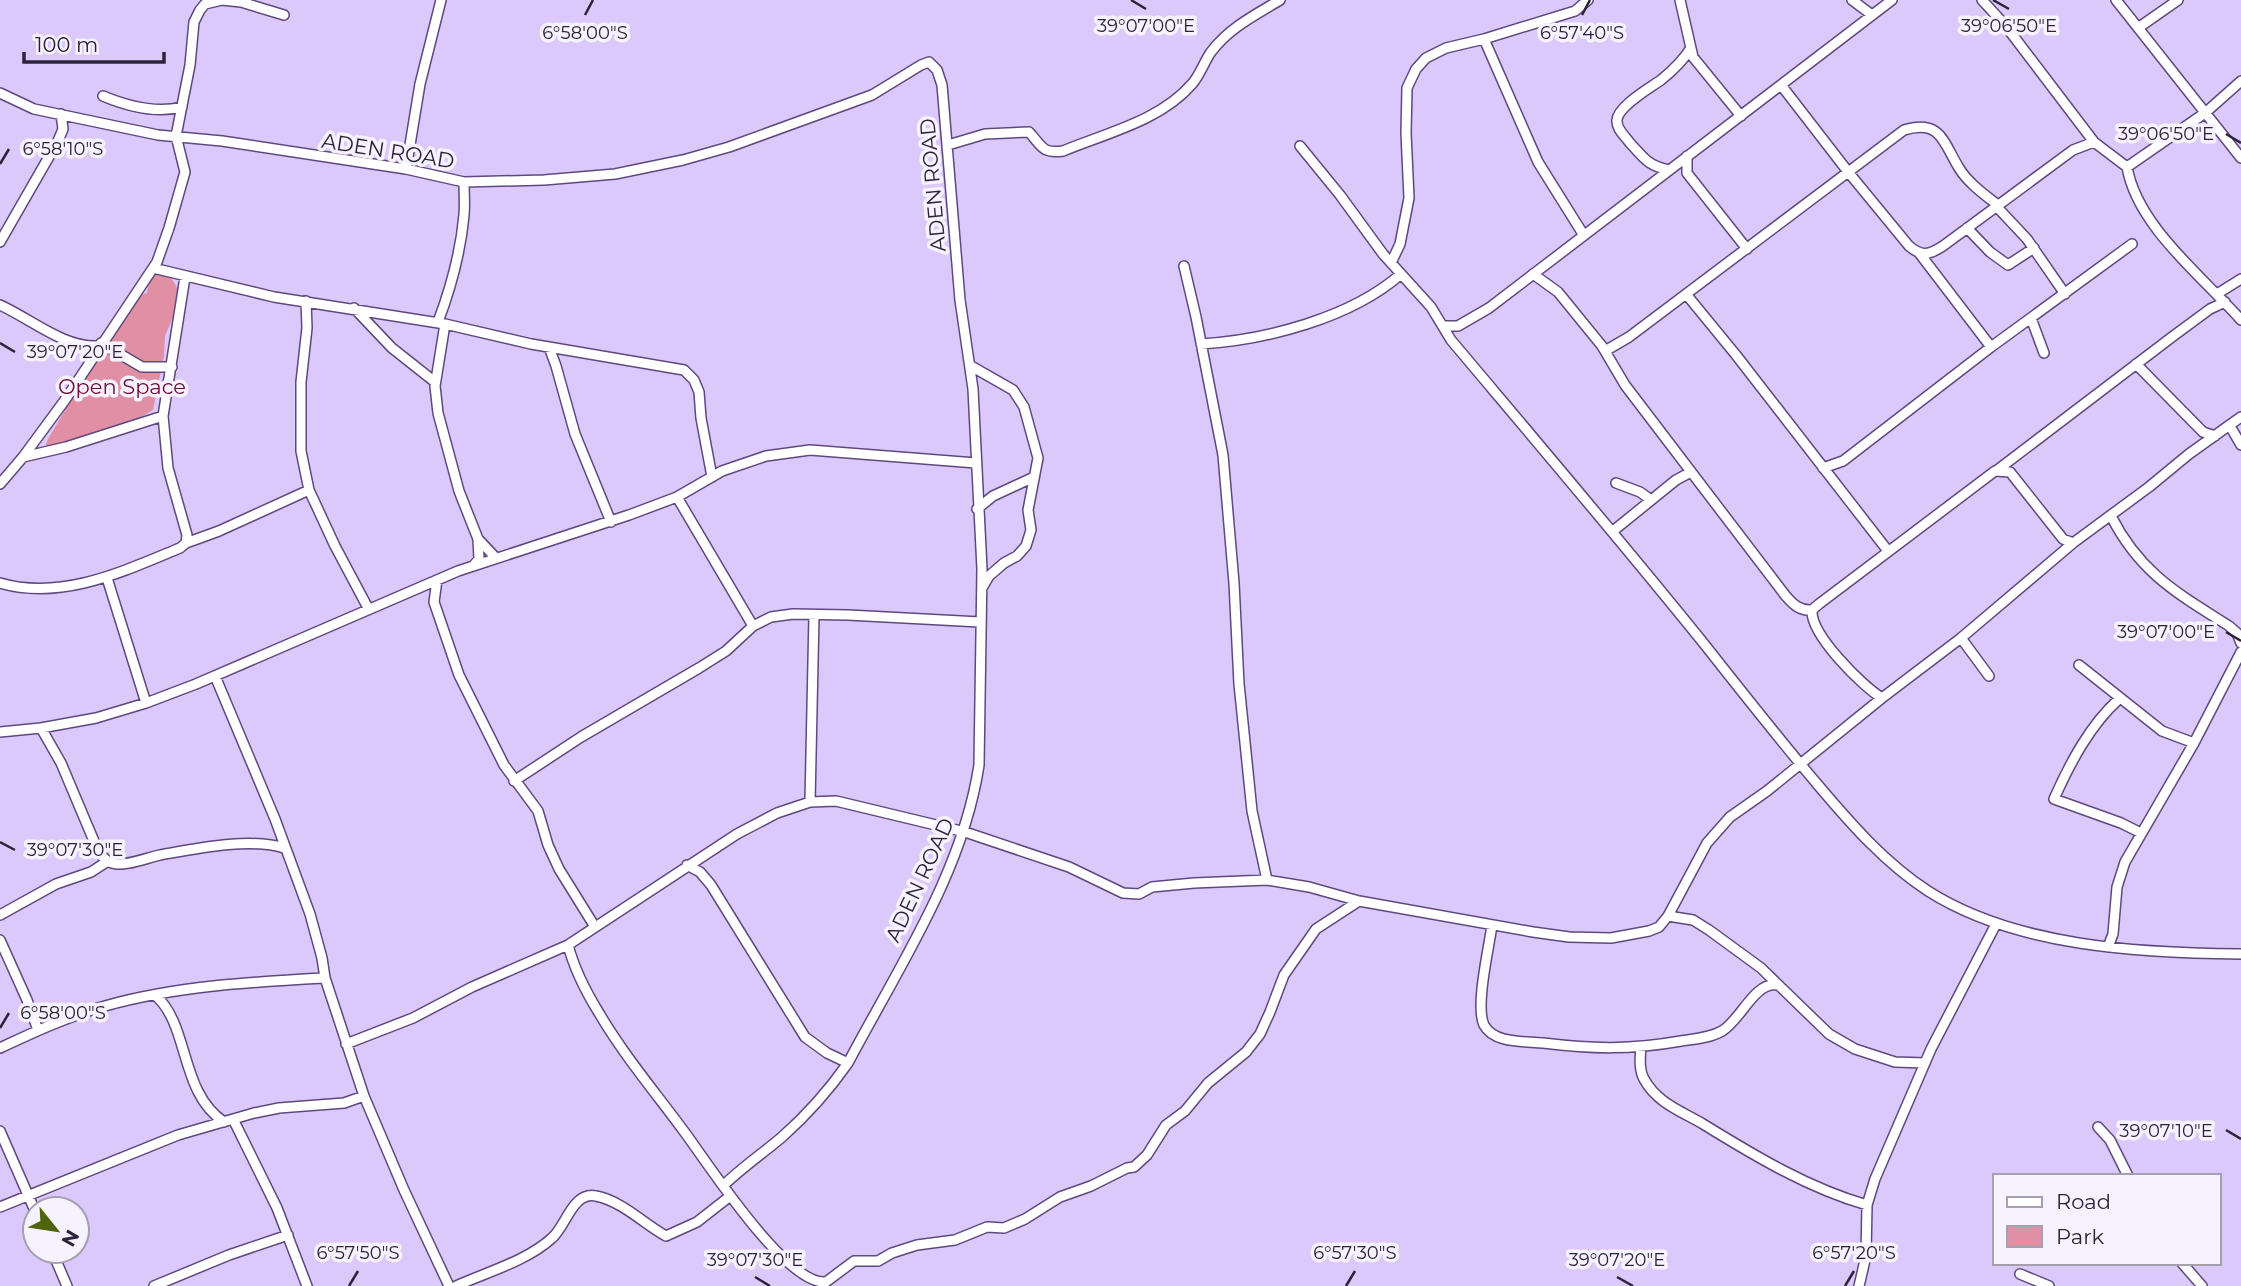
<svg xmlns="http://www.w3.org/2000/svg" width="2241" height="1286" viewBox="0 0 2241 1286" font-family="Montserrat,sans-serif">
	<rect width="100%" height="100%" fill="#dcc9fb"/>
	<!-- green -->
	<path fill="#e08fa5" d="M 156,273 L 172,279 L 182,296 L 165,336 L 164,356 L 153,410 L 121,429 L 47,450 L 46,444 L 48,439 L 132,297 L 147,293 L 149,281 Z"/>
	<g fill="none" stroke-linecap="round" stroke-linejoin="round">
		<defs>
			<path id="street" d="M 1680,0 L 1693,57 L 1741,116
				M 1852,0 L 1872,15
				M 1982,0 L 2005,25 L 2094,142
				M 2116,0 L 2241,158
				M 2138,28 L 2178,0
				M 1484,39 L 1538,162 L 1583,234
				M 1781,85 L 1849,173 L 1909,246 C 1922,257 1929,255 1943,246 L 2073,150 L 2094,142 L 2127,167 L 2205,113 L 2241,81
				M 0,93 L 34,109 L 158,135 L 222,141 L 406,169 L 464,182 L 544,180 L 615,174 L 683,160 L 729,147 L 872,95 L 921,65 L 929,62 L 937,70 L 942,85 L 960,300 L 973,389 L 982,569 L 979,765 C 963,872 898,968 848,1063 C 829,1090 807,1115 782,1137 C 762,1154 741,1168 723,1186
				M 103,96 C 127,106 155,114 182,107
				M 948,145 L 985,134 L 1029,132 C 1042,146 1042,154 1063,151 C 1106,133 1160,121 1192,84 C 1200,75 1204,62 1211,52 C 1229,28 1255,15 1280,0
				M 1300,146 L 1340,195 L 1383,254 L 1431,307 L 1451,340 C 1536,441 1622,542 1705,645 C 1742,692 1779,739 1818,785 C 1851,824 1885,863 1928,891 C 2016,947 2140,953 2241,954
				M 1687,156 L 1687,173 L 1747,249
				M 2127,167 C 2137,226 2203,277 2241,320
				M 406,169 L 420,84 L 441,0
				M 1669,170 C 1647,165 1645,159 1630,143 C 1625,136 1616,129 1617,120 C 1618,106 1650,88 1661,80 C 1671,72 1684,59 1691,48
				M 1997,207 L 2027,239 L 2065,294
				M 1967,228 L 1990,252 L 2008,265 L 2034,248
				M 0,242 L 58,141 L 63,129 L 61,114
				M 1920,254 L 1991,347
				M 1391,263 L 1400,244 L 1409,198 L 1406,133 L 1407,88 L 1416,69 L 1426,58 L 1446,48 L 1484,39 L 1575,11 L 1588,0
				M 1184,266 L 1196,317 L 1223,455 L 1234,583 L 1239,684 L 1252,811 L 1267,880
				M 153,268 L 274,297 L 445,324 L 531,344 L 684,370 L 694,380 L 699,392 L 701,418 L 712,477
				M 1533,274 L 1558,292 L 1602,346 L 1625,385 L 1785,595 C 1793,604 1799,611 1812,610
				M 1686,294 L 1736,355 L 1888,551
				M 2217,294 L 2241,279
				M 306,301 L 307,328 L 301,382 L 301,451 L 309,490 L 335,546 L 368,608
				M 0,305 C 31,319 64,348 98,346
				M 354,308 L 392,348 L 435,382
				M 2031,318 L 2044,353
				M 438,322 C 450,290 461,249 464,215 C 465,204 464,193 464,182
				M 445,324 L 435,386 L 438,413 L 459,491 L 478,539 L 479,559 L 474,565
				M 1443,326 L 1458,326 L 1489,308 L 1892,0
				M 101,343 L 142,367 L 172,367
				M 1201,344 C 1266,340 1351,318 1401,274
				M 549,347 L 556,366 L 575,434 L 611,522
				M 1605,351 L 1629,337 L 1904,130 C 1941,119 1943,142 1959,168 C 1968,183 1985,195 1999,206
				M 2136,364 L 2203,432 L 2215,436
				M 971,366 L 1013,390 L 1024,407 L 1038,458 L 1028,510 L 1031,530 L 1026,546 L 1017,556 L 1004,563 L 989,576 L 982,588
				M 2230,426 L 2241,445
				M 23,457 L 65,400 L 157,262 L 169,228 L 185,172 L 176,136 L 190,65 L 194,22 L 200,10 L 205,4 L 222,0 L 241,2 L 284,15
				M 1823,468 L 1843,461 L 1991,347 L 2132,244
				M 1996,471 L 2172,337 L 2210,309 L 2225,302
				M 1616,483 L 1640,492 L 1651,500
				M 0,484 L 23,457 L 66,447 L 163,416
				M 677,497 L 753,626
				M 977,509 L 993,496 L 1034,477
				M 2111,516 C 2140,573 2177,593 2229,626 L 2237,633 L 2241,643
				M 1613,531 L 1676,480 L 1691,472
				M 478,539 L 496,558
				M 186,543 L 219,531 L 309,490
				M 107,578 L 146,703
				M 437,580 L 434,602 L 459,675 L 504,765 L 538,811 L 548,845 L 559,869 L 595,927
				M 0,583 C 62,601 124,571 180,548 L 186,543 L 187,535 L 168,468 L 163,416 L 185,277
				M 1961,638 L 1989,676
				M 2079,665 L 2162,731 L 2194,743
				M 215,676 L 275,819 L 310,914 L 322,958 L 325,978 L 364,1096 L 404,1190 L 449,1286
				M 1882,698 C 1862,686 1810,634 1812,610 L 1819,604 L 1995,471 L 2010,472 L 2063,539 L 2073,543
				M 2119,699 C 2090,725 2070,763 2054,799 L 2121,823 L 2141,833
				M 41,728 L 61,763 L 99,853 C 103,857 106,861 112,863 C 125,867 146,858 160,855 C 194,849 250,837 284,848
				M 0,732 L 41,728 L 96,718 L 146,703 L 196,684 L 458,571 L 629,515 L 677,497 L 722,471 L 766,456 L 810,450 L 976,463
				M 514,781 L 581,737 L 699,668 L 726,651 L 753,626 L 771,617 L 793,614 L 848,615 L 980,622
				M 810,802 L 814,615
				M 687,865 L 700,872 L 711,885 L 805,1037 L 827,1053 L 848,1063
				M 0,915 L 56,884 L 91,872 L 108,861
				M 1668,916 L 1693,920 L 1709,930 L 1761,968 L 1829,1034 L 1855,1049 L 1895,1062 L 1925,1063
				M 1492,925 C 1489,948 1475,1006 1484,1025 C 1494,1044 1525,1041 1543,1043 C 1593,1049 1630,1050 1681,1041 C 1694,1039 1710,1038 1722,1031 C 1741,1020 1754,982 1777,985
				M 0,940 L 27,1000 L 38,1030
				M 568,945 C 574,968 586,992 599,1013 C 623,1054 655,1092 683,1130 C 705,1159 786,1286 826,1282 L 854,1261 L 878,1261 L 892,1253 L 917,1245 L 955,1240 L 987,1227 L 1004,1228 L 1025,1219 L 1060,1197 L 1091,1186 L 1127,1168 L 1134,1167 L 1147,1155 L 1166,1125 L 1185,1111 L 1208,1083 L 1246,1052 L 1260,1034 L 1270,1012 L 1284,975 L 1316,929 L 1359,901
				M 2108,947 L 2113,934 L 2117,887 L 2125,862 L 2194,743 L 2241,652
				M 155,995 C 190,1025 179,1092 224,1122
				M 346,1044 L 413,1018 L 472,987 L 568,945 L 737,834 L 777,813 L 810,802 L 836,801 L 965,832 L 1069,867 L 1123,893 L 1139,894 L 1152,887 L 1194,883 L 1267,880 L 1309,887 L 1359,901 L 1533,932 L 1569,937 L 1611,938 L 1649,931 L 1659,927 L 1668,916 L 1707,843 L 1730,817 L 1767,791 L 1882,698 L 1961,638 L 2073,543 L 2149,487 L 2189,454 L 2241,417
				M 1641,1047 C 1640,1058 1639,1070 1644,1079 C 1657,1103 1681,1111 1703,1124 C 1755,1156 1808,1188 1867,1205
				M 0,1048 C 34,1032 69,1016 105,1006 C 176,986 251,982 325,978
				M 233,1119 L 277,1208 L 307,1286
				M 2098,1127 L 2110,1140 L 2128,1176
				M 0,1131 L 35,1211
				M 0,1207 L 178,1135 L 254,1113 L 279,1108 L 344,1103 L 364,1096
				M 52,1251 L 67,1286
				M 2182,1263 L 2202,1286
				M 2020,1274 L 2049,1286
				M 154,1286 L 229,1255 L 288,1235
				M 456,1286 C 487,1272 527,1261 552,1238 C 566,1226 573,1191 596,1196 C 622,1201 644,1224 666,1236 L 697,1222 L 729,1197
				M 1859,1286 L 1866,1256 L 1867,1205 L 1875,1179 L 1931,1049 L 1996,924"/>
		</defs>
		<!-- street casing -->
		<use href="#street" stroke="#5f487e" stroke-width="12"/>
		<!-- street -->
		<use href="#street" stroke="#fff" stroke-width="9"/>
	</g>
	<!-- ticks -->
	<path fill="none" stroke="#2c233a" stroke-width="2.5" d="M 1131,0 L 1146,9M 1993,0 L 2009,9M 585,15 L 593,0M 1582,15 L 1590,0M 2226,134 L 2241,143M 0,164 L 9,149M 0,343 L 15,352M 2226,632 L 2241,641M 0,842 L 15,850M 0,1028 L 9,1013M 2226,1130 L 2241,1139M 755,1277 L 770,1286M 1617,1277 L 1633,1286M 349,1286 L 358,1271M 1346,1286 L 1355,1271M 1845,1286 L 1854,1271"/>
	<g text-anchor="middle" stroke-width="7" stroke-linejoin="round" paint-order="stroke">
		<!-- street labels -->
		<g font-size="21" fill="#2c233a" stroke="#f7f2ff">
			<text transform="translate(388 151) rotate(9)" y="7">ADEN ROAD</text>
			<text transform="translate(933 185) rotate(-95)" y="7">ADEN ROAD</text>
			<text transform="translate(920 880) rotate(-65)" y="7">ADEN ROAD</text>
		</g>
		<!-- park labels -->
		<g font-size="21" fill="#6e0c36" stroke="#f7f2ff">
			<text x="122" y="394">Open Space</text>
		</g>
	</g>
	<g font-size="18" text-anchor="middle" fill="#2c233a" stroke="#f7f2ff" stroke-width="7" stroke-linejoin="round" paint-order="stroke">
		<text x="2009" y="32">39°06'50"E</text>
		<text x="1146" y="32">39°07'00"E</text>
		<text x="585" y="39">6°58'00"S</text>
		<text x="1582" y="39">6°57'40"S</text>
		<text x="2166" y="140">39°06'50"E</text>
		<text x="63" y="155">6°58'10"S</text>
		<text x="75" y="358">39°07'20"E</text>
		<text x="2166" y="638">39°07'00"E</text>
		<text x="75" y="856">39°07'30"E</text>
		<text x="63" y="1019">6°58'00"S</text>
		<text x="2166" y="1137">39°07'10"E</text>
		<text x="358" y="1259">6°57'50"S</text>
		<text x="1355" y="1259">6°57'30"S</text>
		<text x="1854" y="1259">6°57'20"S</text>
		<text x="755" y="1266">39°07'30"E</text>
		<text x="1617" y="1266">39°07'20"E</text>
	</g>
	<!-- legend -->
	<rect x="1993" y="1174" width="228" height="91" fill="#f7f2ff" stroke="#a69fb0" stroke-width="2"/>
	<rect x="2007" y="1197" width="35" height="10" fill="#ffffff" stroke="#a69fb0" stroke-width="2"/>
	<text x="2056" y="1209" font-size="21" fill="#2c233a">Road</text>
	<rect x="2007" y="1226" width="35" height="21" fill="#e08fa5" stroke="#a69fb0" stroke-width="2"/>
	<text x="2056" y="1244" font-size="21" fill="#2c233a">Park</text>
	<!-- north arrow -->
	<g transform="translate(56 1230) rotate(120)"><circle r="33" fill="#f7f2ff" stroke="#a69fb0" stroke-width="2"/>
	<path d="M0-5L12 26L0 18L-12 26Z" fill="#50630d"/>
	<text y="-10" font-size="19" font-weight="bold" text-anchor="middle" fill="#2c233a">N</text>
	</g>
	<!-- scale -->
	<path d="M24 52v10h140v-10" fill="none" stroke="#2c233a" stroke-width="3.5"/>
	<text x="35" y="52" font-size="21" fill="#2c233a" stroke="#f7f2ff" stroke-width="5" paint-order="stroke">100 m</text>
</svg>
